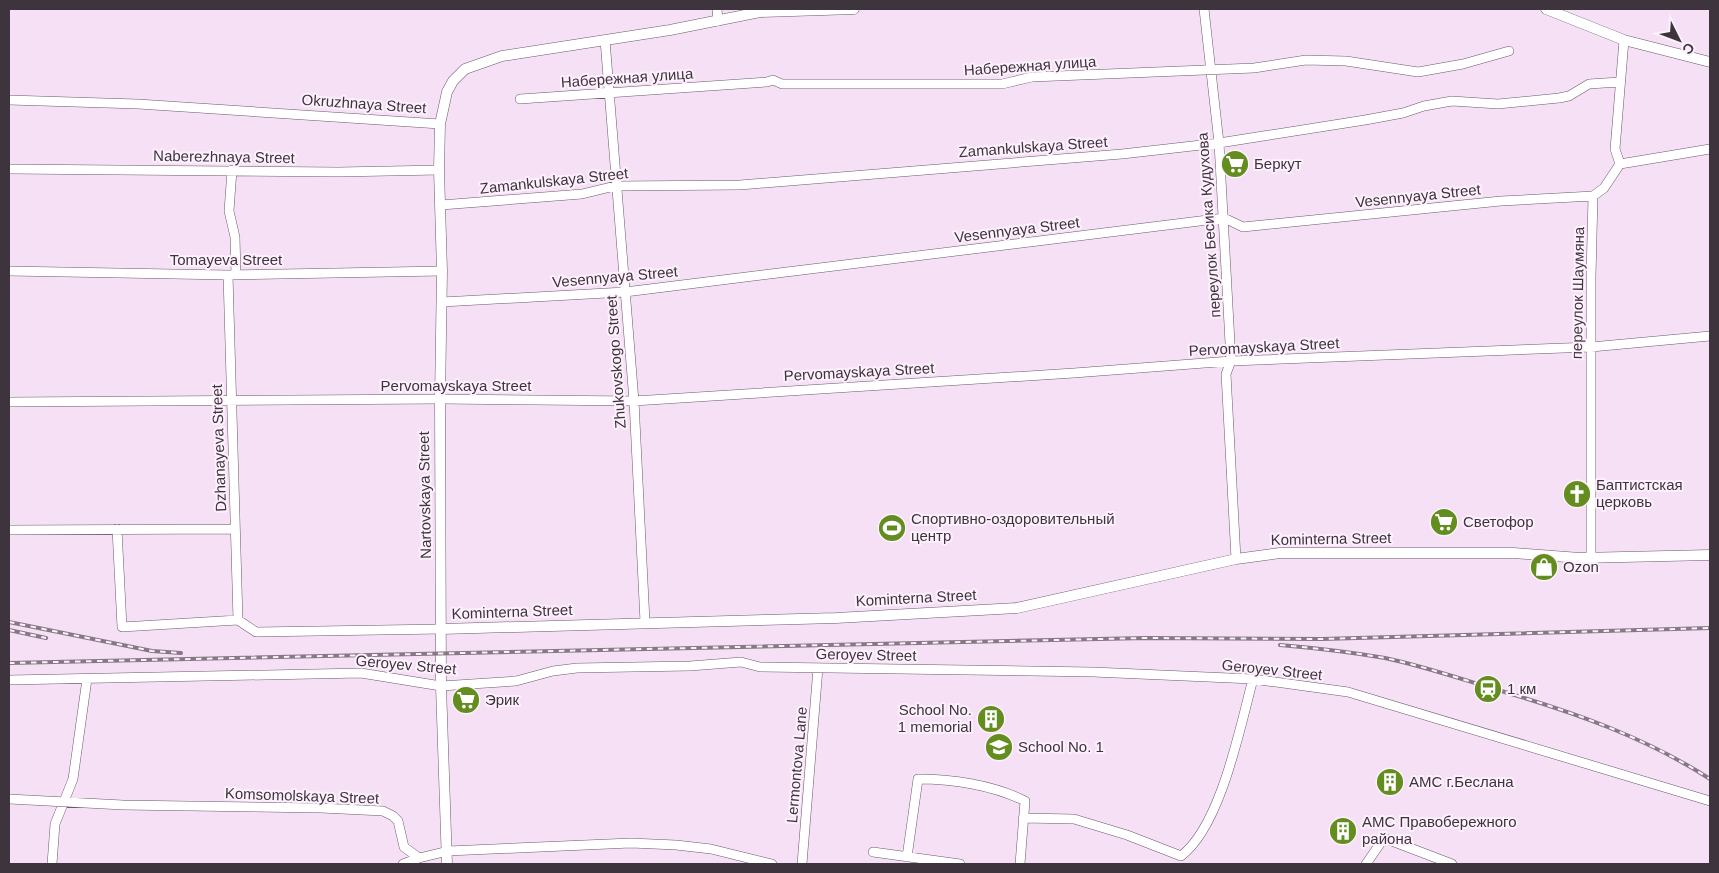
<svg xmlns="http://www.w3.org/2000/svg" width="1719" height="873" viewBox="0 0 1719 873" font-family="Helvetica,sans-serif">
	<rect width="100%" height="100%" fill="#f6e0f5"/>
	<g fill="none" stroke-linecap="round" stroke-linejoin="round">
		<defs>
			<path id="minor" d="M 717,9 L 718,21
				M 1204,9 L 1219,143 L 1231,361 L 1226,374 L 1236,559
				M 605,40 L 634,401 L 645,622
				M 520,99 L 767,82 L 773,80 L 782,84 L 1002,84 L 1032,77 L 1254,68 L 1306,60 L 1346,61 L 1418,72 L 1463,64 L 1509,51
				M 9,100 L 138,104 L 440,124
				M 1620,164 L 1710,149
				M 9,169 L 339,172 L 439,170
				M 232,170 L 229,211 L 235,237 L 236,275
				M 441,205 L 582,194 L 615,186 L 740,185 L 1122,154 L 1219,143 L 1365,120 L 1403,113 L 1424,106 L 1452,101 L 1498,104 L 1559,98 L 1569,96 L 1589,84 L 1620,82
				M 9,271 L 228,275 L 442,271
				M 228,275 L 238,620
				M 442,302 L 625,292 L 1224,218 L 1243,227 L 1501,201 L 1593,196
				M 9,402 L 440,399 L 634,401 L 1074,373 L 1231,361 L 1591,347 L 1710,336
				M 117,529 L 122,627 L 238,620 L 256,632 L 442,629
				M 9,530 L 235,529
				M 1591,558 L 1591,277 L 1593,196 L 1604,188 L 1620,164 L 1615,149 L 1624,40
				M 9,680 L 361,673 L 441,686 L 516,681 L 553,671 L 577,668 L 690,666 L 741,662 L 760,667 L 1093,672 L 1253,679 L 1348,692 L 1710,801
				M 9,799 L 123,805 L 321,808 L 383,811 L 393,816 L 398,821 L 404,847 L 419,858 L 448,851 L 631,843 L 676,845 L 711,849 L 772,864
				M 1023,818 L 1074,819 L 1127,835 L 1181,856 C 1221,826 1240,727 1253,679
				M 873,852 L 960,864
				M 907,857 L 918,779 C 952,779 993,785 1025,801 L 1020,864
				M 52,864 L 55,824 L 73,779 L 87,679
				M 403,864 L 419,858
				M 802,864 L 818,668
				M 1366,864 L 1384,838 L 1452,864"/>
			<path id="tertiary" d="M 1546,9 L 1624,40 L 1710,62
				M 442,629 L 836,618 L 1017,608 L 1236,559 L 1280,553 L 1514,553 L 1580,558 L 1710,555
				M 447,864 L 441,686 L 440,399 L 442,271 L 439,170 L 440,124 L 447,92 L 453,81 L 465,69 L 502,56 L 670,30 L 760,12 L 854,9"/>
		</defs>
		<!-- minor casing -->
		<use href="#minor" stroke="#6b596b" stroke-width="10"/>
		<!-- tertiary casing -->
		<use href="#tertiary" stroke="#6b596b" stroke-width="11"/>
		<!-- minor -->
		<use href="#minor" stroke="#fff" stroke-width="9"/>
		<!-- tertiary -->
		<use href="#tertiary" stroke="#fff" stroke-width="10"/>
		<defs>
			<path id="rail" d="M 9,622 L 152,651 L 181,653
				M 9,630 L 46,638
				M 1280,645 C 1315,648 1350,652 1385,658 C 1423,666 1461,679 1498,690 C 1573,712 1645,737 1710,779
				M 9,663 L 1146,638 L 1322,639 L 1710,628"/>
		</defs>
		<!-- rail casing -->
		<use href="#rail" stroke="#877886" stroke-width="4"/>
		<!-- rail -->
		<use href="#rail" stroke="#fef1fd" stroke-width="2" stroke-dasharray="5.5" stroke-linecap="butt"/>
	</g>
	<!-- icons -->
	<defs>
		<symbol id="supermarket-disc" viewBox="-11 -11 22 22"><circle r="9.5" fill="#638e1f" stroke="#fef1fd"/><path d="M-6-5.5h2.5l.6 2H6L4.5 2H-2.5L-4.4-4H-6ZM-1.5 3.2a1.3 1.3 0 1 0 .1 0ZM3 3.2a1.3 1.3 0 1 0 .1 0Z" fill="#fff"/></symbol>
		<symbol id="church-disc" viewBox="-11 -11 22 22"><circle r="9.5" fill="#638e1f" stroke="#fef1fd"/><path d="M-1.2-6h2.4v3.5h3.3v2.4h-3.3V6h-2.4V-.1h-3.3v-2.4h3.3Z" fill="#fff"/></symbol>
		<symbol id="stadium-disc" viewBox="-11 -11 22 22"><circle r="9.5" fill="#638e1f" stroke="#fef1fd"/><path d="M0-5a6.5 5 0 1 0 0 10a6.5 5 0 1 0 0-10ZM-3.5-1.8h7v3.6h-7Z" fill="#fff"/></symbol>
		<symbol id="shop-disc" viewBox="-11 -11 22 22"><circle r="9.5" fill="#638e1f" stroke="#fef1fd"/><path d="M-5-2.5h2.3a2.7 3.5 0 0 1 5.4 0H5L5.5 6h-11ZM-1.5-2.5h3a1.5 2.3 0 0 0-3 0Z" fill="#fff"/></symbol>
		<symbol id="station-disc" viewBox="-11 -11 22 22"><circle r="9.5" fill="#638e1f" stroke="#fef1fd"/><path d="M-3-6H3Q5-6 5-4V2Q5 4 3 4L4.5 6H3L1.5 4h-3L-3 6H-4.5L-3 4Q-5 4-5 2V-4Q-5-6-3-6ZM-3.5-4v3h7v-3ZM-3.5 1v1.5H-2V1ZM2 1v1.5H3.5V1Z" fill="#fff"/></symbol>
		<symbol id="building-disc" viewBox="-11 -11 22 22"><circle r="9.5" fill="#638e1f" stroke="#fef1fd"/><path d="M-4-6H4V6H1V3H-1V6H-4ZM-2.5-4.3h1.7v1.8h-1.7ZM.8-4.3h1.7v1.8H.8ZM-2.5-1h1.7V.8h-1.7ZM.8-1h1.7V.8H.8Z" fill="#fff"/></symbol>
		<symbol id="school-disc" viewBox="-11 -11 22 22"><circle r="9.5" fill="#638e1f" stroke="#fef1fd"/><path d="M0-5L7-2L0 1L-7-2ZM-4 1L0 2.5L4 1V4Q0 6-4 4Z" fill="#fff"/></symbol>
	</defs>
	<g fill-rule="evenodd">
		<use href="#supermarket-disc" x="1219" y="148" width="32" height="32"/>
		<use href="#church-disc" x="1561" y="478" width="32" height="32"/>
		<use href="#supermarket-disc" x="1428" y="506" width="32" height="32"/>
		<use href="#stadium-disc" x="876" y="512" width="32" height="32"/>
		<use href="#shop-disc" x="1528" y="551" width="32" height="32"/>
		<use href="#station-disc" x="1472" y="673" width="32" height="32"/>
		<use href="#supermarket-disc" x="450" y="684" width="32" height="32"/>
		<use href="#building-disc" x="975" y="703" width="32" height="32"/>
		<use href="#school-disc" x="983" y="731" width="32" height="32"/>
		<use href="#building-disc" x="1374" y="766" width="32" height="32"/>
		<use href="#building-disc" x="1327" y="815" width="32" height="32"/>
	</g>
	<g text-anchor="middle" stroke-width="4" stroke-linejoin="round" paint-order="stroke">
		<!-- street labels -->
		<g font-size="15" fill="#3d343d" stroke="#fef1fd">
			<text transform="translate(1030 66) rotate(-4)" y="5">Набережная улица</text>
			<text transform="translate(627 78) rotate(-4)" y="5">Набережная улица</text>
			<text transform="translate(364 104) rotate(4)" y="5">Okruzhnaya Street</text>
			<text transform="translate(1033 147) rotate(-4)" y="5">Zamankulskaya Street</text>
			<text transform="translate(224 157) rotate(1)" y="5">Naberezhnaya Street</text>
			<text transform="translate(554 181) rotate(-6)" y="5">Zamankulskaya Street</text>
			<text transform="translate(1418 196) rotate(-6)" y="5">Vesennyaya Street</text>
			<text transform="translate(1209 225) rotate(-94)" y="5">переулок Бесика Кудухова</text>
			<text transform="translate(1017 230) rotate(-7)" y="5">Vesennyaya Street</text>
			<text x="226" y="265">Tomayeva Street</text>
			<text transform="translate(615 277) rotate(-5)" y="5">Vesennyaya Street</text>
			<text transform="translate(1578 293) rotate(-89)" y="5">переулок Шаумяна</text>
			<text transform="translate(1264 347) rotate(-3)" y="5">Pervomayskaya Street</text>
			<text transform="translate(616 362) rotate(-94)" y="5">Zhukovskogo Street</text>
			<text transform="translate(859 372) rotate(-3)" y="5">Pervomayskaya Street</text>
			<text x="456" y="391">Pervomayskaya Street</text>
			<text transform="translate(219 448) rotate(-92)" y="5">Dzhanayeva Street</text>
			<text transform="translate(425 495) rotate(-91)" y="5">Nartovskaya Street</text>
			<text transform="translate(1331 539) rotate(-1)" y="5">Kominterna Street</text>
			<text transform="translate(916 598) rotate(-3)" y="5">Kominterna Street</text>
			<text transform="translate(512 612) rotate(-2)" y="5">Kominterna Street</text>
			<text transform="translate(866 655) rotate(1)" y="5">Geroyev Street</text>
			<text transform="translate(406 665) rotate(5)" y="5">Geroyev Street</text>
			<text transform="translate(1272 670) rotate(6)" y="5">Geroyev Street</text>
			<text transform="translate(797 765) rotate(-85)" y="5">Lermontova Lane</text>
			<text transform="translate(302 796) rotate(2)" y="5">Komsomolskaya Street</text>
		</g>
		<!-- poi labels -->
		<g font-size="15" fill="#3d343d" stroke="#fef1fd" text-anchor="start">
			<text x="1254" y="169">Беркут</text>
			<text x="1596" y="490">Баптистская<tspan x="1596" dy="17">церковь</tspan></text>
			<text x="911" y="524">Спортивно-оздоровительный<tspan x="911" dy="17">центр</tspan></text>
			<text x="1463" y="527">Светофор</text>
			<text x="1563" y="572">Ozon</text>
			<text x="1507" y="694">1 км</text>
			<text x="485" y="705">Эрик</text>
			<text x="972" y="715" text-anchor="end">School No.<tspan x="972" dy="17">1 memorial</tspan></text>
			<text x="1018" y="752">School No. 1</text>
			<text x="1409" y="787">АМС г.Беслана</text>
			<text x="1362" y="827">АМС Правобережного<tspan x="1362" dy="17">района</tspan></text>
		</g>
	</g>
	<!-- border -->
	<rect width="1719" height="873" fill="none" stroke="#3d343d" stroke-width="20"/>
	<!-- north arrow -->
	<g transform="translate(1679 40) rotate(132)" stroke="#fef1fd" stroke-width="4" paint-order="stroke">
	<path d="M0-4L9 19L0 12L-9 19Z" fill="#3d343d"/>
	<text y="-8" font-size="14" font-weight="bold" text-anchor="middle" fill="#3d343d">С</text>
	</g>
</svg>
